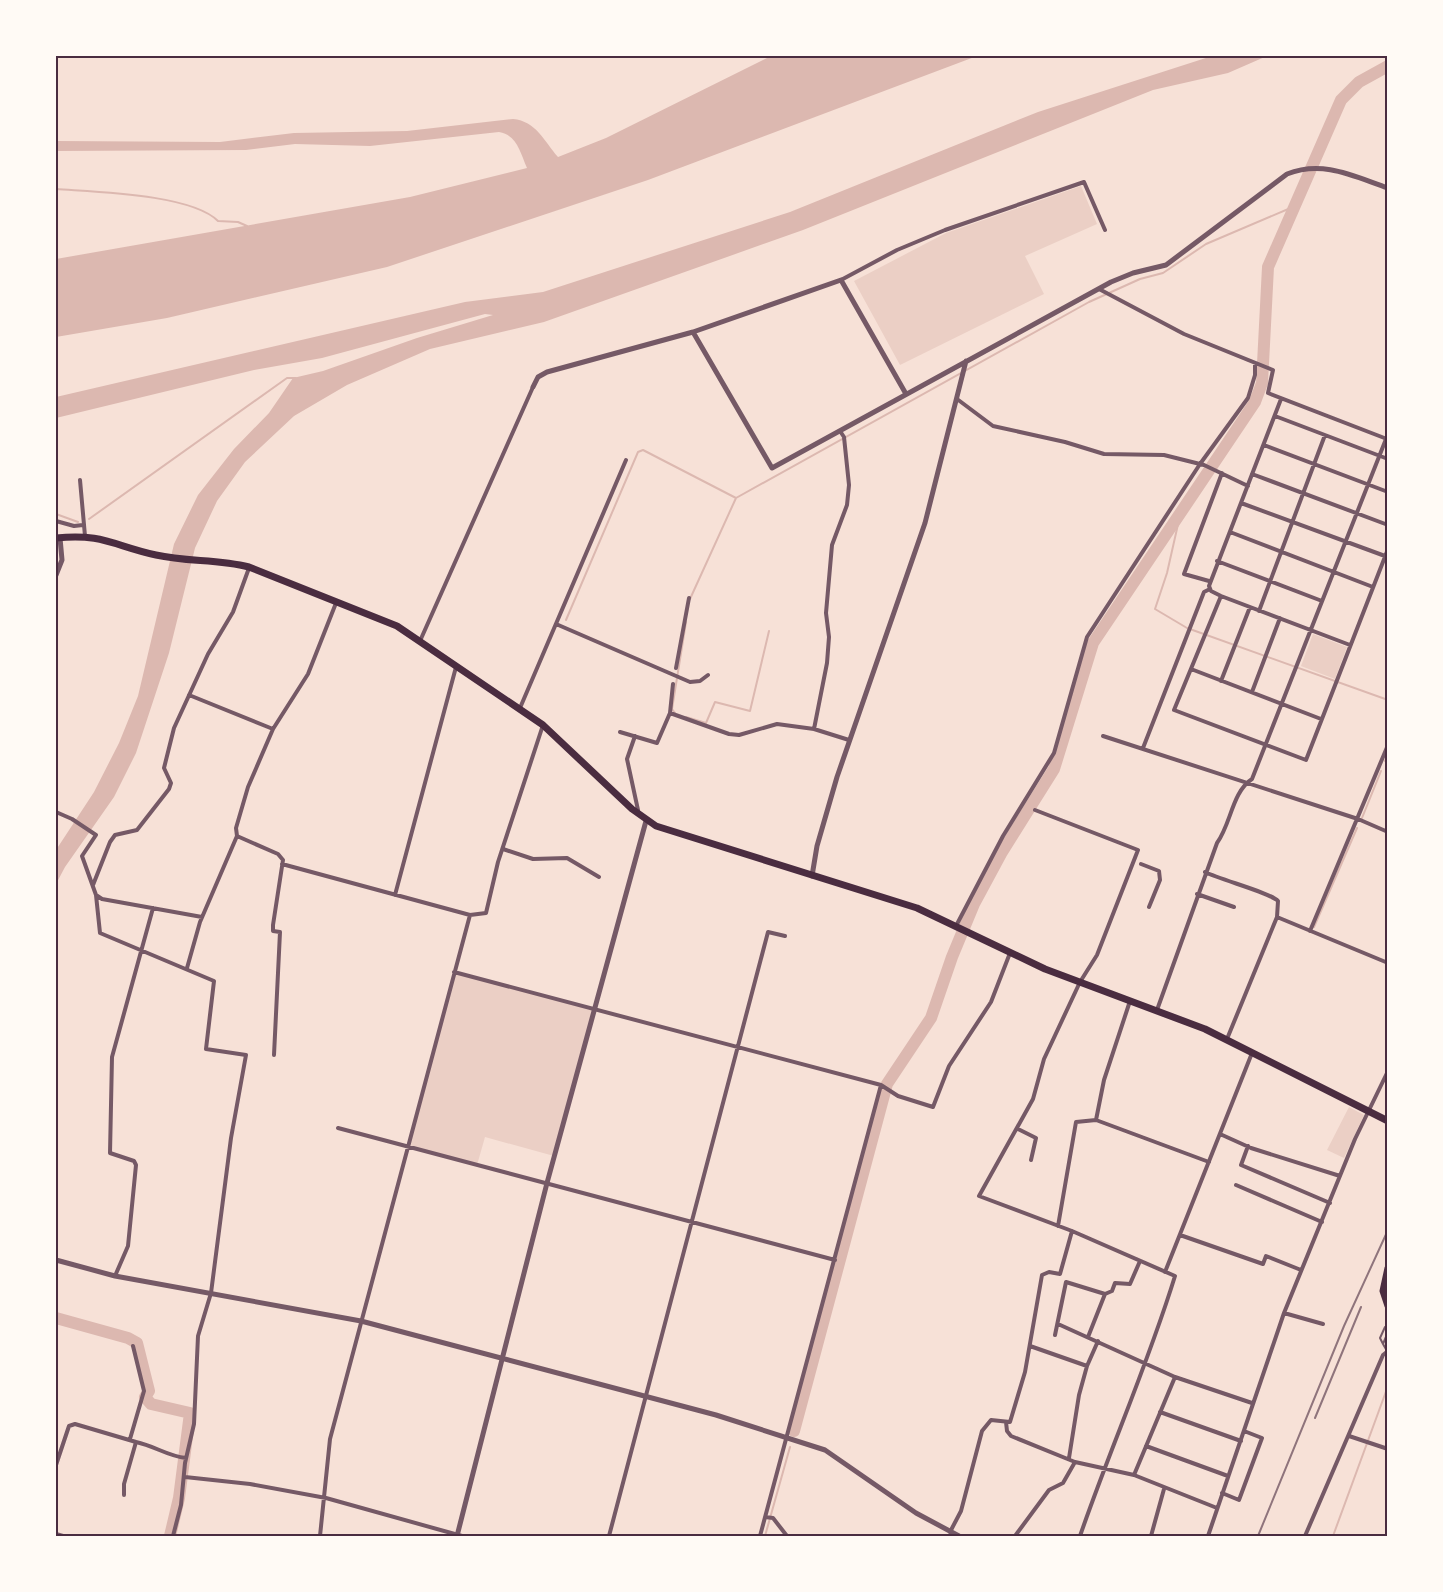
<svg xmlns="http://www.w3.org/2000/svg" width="1443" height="1592" viewBox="0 0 1443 1592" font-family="'Alegreya Sans',sans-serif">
	<rect width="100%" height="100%" fill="#f7e1d7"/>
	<!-- green -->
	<path fill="#ebcfc5" d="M 1081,186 L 1097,224 L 1025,256 L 1044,294 L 900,365 L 854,281 L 946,233 Z
		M 1313,634 L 1347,647 L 1335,679 L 1301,666 Z
		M 454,972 L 596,1009 L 554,1156 L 485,1137 L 477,1165 L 408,1147 Z
		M 1349,1107 L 1364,1115 L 1344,1158 L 1327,1150 Z"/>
	<!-- water -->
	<path fill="#dcb8b0" d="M 771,56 L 977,56 L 648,180 L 387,267 L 167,318 L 56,337 L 56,259 L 410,197 L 527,168 C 520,152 517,135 499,132 L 370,146 L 295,144 L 246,150 L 56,151 L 56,141 L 220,142 L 294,133 L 407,131 L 513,119 C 536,121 544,141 558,157 L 606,138 Z
		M 1212,56 L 1267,56 L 1228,73 L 1153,90 L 803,230 L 544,322 L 430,349 L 347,385 L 294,416 L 245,462 L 217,501 L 195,548 L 169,653 L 136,753 L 114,797 L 65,867 L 56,884 L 56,850 L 94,792 L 119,743 L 138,696 L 174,544 L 198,495 L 234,449 L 269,413 L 293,378 L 323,371 L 417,338 L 493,315 L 485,314 L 322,358 L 254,370 L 56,418 L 56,397 L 465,302 L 543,292 L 790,212 L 1038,112 Z"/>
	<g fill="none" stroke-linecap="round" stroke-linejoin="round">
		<!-- stream -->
		<path stroke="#dcb8b0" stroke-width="2" d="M 56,189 C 95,192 191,194 218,221 L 238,222 L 247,226
			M 1181,511 L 1167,573 L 1155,609 L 1187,628 L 1388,700
			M 56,514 L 78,522
			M 89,519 L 287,378 L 296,378
			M 690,599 L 736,498 L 1089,302 L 1140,279 L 1163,273 L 1206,244 L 1293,207
			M 566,620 L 638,452 L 643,450 L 736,498
			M 675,713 L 672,709 L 686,622
			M 686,717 L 706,723 L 715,702 L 750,711 L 769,631
			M 1385,761 L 1388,754
			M 1362,818 L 1381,771
			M 1314,927 L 1357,828
			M 765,1536 L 790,1447
			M 1333,1536 L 1388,1386"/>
		<!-- river -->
		<path stroke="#dcb8b0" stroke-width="12" d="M 56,1318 L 128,1338 L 137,1343 L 149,1391 L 145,1397 L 151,1404 L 190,1413 L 179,1498 L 170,1536
			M 794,1431 L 887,1084 L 931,1018 L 952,957 L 974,904 L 1002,852 L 1054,769 L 1093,643 L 1255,402 L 1262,383 L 1268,267 L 1341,100 L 1359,82 L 1388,66"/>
		<!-- service -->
		<path stroke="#755966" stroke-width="2" d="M 1383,1344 L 1380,1338 L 1385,1327 L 1388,1328
			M 1387,1351 L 1383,1344 L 1388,1332"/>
		<!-- minor -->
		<path stroke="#755966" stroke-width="4" d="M 841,280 L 897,250 L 945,230 L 1084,182 L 1105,230
			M 1099,289 L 1184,334 L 1273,370 L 1268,393 L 1387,439
			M 957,399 L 993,426 L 1065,442 L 1104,454 L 1164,455 L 1204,465 L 1248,486
			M 1281,399 L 1209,586 L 1211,591 L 1221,596 L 1350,645
			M 1275,416 L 1388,459
			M 840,431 L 844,437 L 849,485 L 847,505 L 832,545 L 826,613 L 829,637 L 827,663 L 814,729 L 849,740
			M 1264,445 L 1388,492
			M 1252,474 L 1388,525
			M 80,480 L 85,536
			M 1241,503 L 1385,556
			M 56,521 L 74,526 L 83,525
			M 1230,532 L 1373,587
			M 1217,561 L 1322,601
			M 1209,581 L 1184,574 L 1222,473
			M 1221,596 L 1174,710 L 1306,760 L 1388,549
			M 1259,611 L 1325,435
			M 556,624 L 690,682 L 700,681 L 708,675
			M 420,641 L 533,387
			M 676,668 L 689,598
			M 1191,669 L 1321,719
			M 1221,681 L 1250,607
			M 673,684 L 670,713 L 729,734 L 739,735 L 777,724 L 814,729
			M 1252,692 L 1280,618
			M 189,695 L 273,729
			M 520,708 L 626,460
			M 620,732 L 657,743 L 670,713
			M 635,736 L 627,759 L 638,810
			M 1103,736 L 1358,819 L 1388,832
			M 1143,748 L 1204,592 L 1210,589
			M 1035,810 L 1138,850 L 1097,955 L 1080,982 L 1044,1059 L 1033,1099 L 979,1196 L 1072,1231 L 1175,1276 C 1148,1364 1110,1449 1080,1536
			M 56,812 L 72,819 L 96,835 L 82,856 L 96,895 L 102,899 L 202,917
			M 503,849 L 533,859 L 567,858 L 599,877
			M 282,864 L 470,915
			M 1141,864 L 1159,871 L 1160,880 L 1149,907
			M 1205,872 C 1221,880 1271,893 1278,901 L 1277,917 L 1227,1039
			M 93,885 L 110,842 L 115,835 L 137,830 L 169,789 L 171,783 L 164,768 L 174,728 L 208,654 L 233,612 L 249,568
			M 1197,894 L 1234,907
			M 96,895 L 100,933 L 214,981 L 206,1049 L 246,1055 L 231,1138 L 211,1293 L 198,1336 L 194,1424 L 185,1463 L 181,1505 L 173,1536
			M 395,895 L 456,667
			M 1277,917 L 1388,963
			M 956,926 L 1003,836 L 1054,753 L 1087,637 L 1200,464 L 1248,398 L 1255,375 L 1255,363
			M 1310,931 L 1388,745
			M 187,968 L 200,922 L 237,836
			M 454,972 L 881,1085 L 898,1096 L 933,1107 L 949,1066 L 991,1002 L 1010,953
			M 1157,1010 L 1217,843 C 1231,824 1232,792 1252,779 L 1386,439
			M 274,1055 L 280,932 L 273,931 L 273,925 L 283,860 L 278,854 L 237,836 L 236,828 L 248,787 L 273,729 L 308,674 L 336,603
			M 1096,1120 L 1104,1080 L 1130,1001
			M 338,1128 L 835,1260
			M 1018,1129 L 1036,1138 L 1031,1160
			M 1220,1134 L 1251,1148 L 1340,1176
			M 1248,1146 L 1241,1165 L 1330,1203
			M 1236,1185 L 1322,1222
			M 1058,1226 L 1076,1122 L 1096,1120 L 1209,1162
			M 1180,1235 L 1263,1264 L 1266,1256 L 1301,1270
			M 1165,1272 L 1252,1053
			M 115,1276 L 128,1246 L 136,1165 L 134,1161 L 110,1153 L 112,1057 L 153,908
			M 1284,1313 L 1323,1324
			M 1058,1324 L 1175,1377 L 1252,1403
			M 1055,1335 L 1066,1282 L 1105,1294
			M 1088,1337 L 1105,1294 L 1112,1291 L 1115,1283 L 1130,1284 L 1140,1261
			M 1030,1346 L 1087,1366 L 1079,1395 L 1069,1458
			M 1087,1366 L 1098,1341
			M 1175,1377 L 1134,1475 L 1217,1508
			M 1160,1412 L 1241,1441
			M 1006,1422 L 1007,1431 L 1011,1436 L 1075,1462 L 1134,1475
			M 1349,1436 L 1388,1449
			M 130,1439 L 144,1391 L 133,1346
			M 136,1442 C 155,1446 167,1456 186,1458
			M 1146,1446 L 1228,1476
			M 56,1465 L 69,1426 L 75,1424 L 136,1442 L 124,1484 L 124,1495
			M 185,1477 L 250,1484 L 326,1498 L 462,1536
			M 1222,1493 L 1239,1500 L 1262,1438 L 1244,1431
			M 765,1517 L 773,1518 L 787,1536
			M 950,1532 L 961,1511 L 982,1431 L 991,1420 L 1010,1422 L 1025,1372 L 1042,1275 L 1049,1272 L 1060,1274 L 1072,1231
			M 56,1534 L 63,1536
			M 320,1536 L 330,1439 L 470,915 L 486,913 L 498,862 L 543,725
			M 609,1536 L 768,932 L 785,936
			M 760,1536 L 881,1085
			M 1015,1536 L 1049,1490 L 1063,1483 L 1075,1462
			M 1151,1536 L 1164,1489
			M 1208,1536 L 1284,1313 L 1355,1139 L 1388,1071
			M 1305,1536 L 1383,1355 L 1388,1351"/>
		<!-- tertiary -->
		<path stroke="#755966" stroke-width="5" d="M 693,332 L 772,468 L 1111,282 L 1133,273 L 1166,265 L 1287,174 C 1323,160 1353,176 1388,188
			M 533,387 L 538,377 L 547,372 L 693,332 L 841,280 L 906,394
			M 56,575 L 62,560 L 60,538
			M 812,876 L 817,846 L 837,777 L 925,523 L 966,361
			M 56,1260 L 115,1276 L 361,1321 L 716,1415 L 825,1450 L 916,1513 L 959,1536
			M 457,1536 L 547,1183 L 646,821"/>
		<!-- primary -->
		<path stroke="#4a2c40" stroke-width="7" d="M 56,538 C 103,533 114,546 156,555 C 187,562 218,559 249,567 L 397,626 L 543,725 L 632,809 L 656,826 L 917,908 L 1045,969 L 1205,1029 L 1388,1121
			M 1388,1268 L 1383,1291 L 1388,1306"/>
		<!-- rail -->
		<path stroke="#8f747c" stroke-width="2" d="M 1315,1418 L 1361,1307
			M 1258,1536 L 1344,1326 L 1388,1230"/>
	</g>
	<!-- border -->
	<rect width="1443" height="1592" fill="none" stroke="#fffaf5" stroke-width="114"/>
	<rect x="57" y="57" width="1329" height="1478" fill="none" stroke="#4a2c40" stroke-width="2"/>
</svg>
